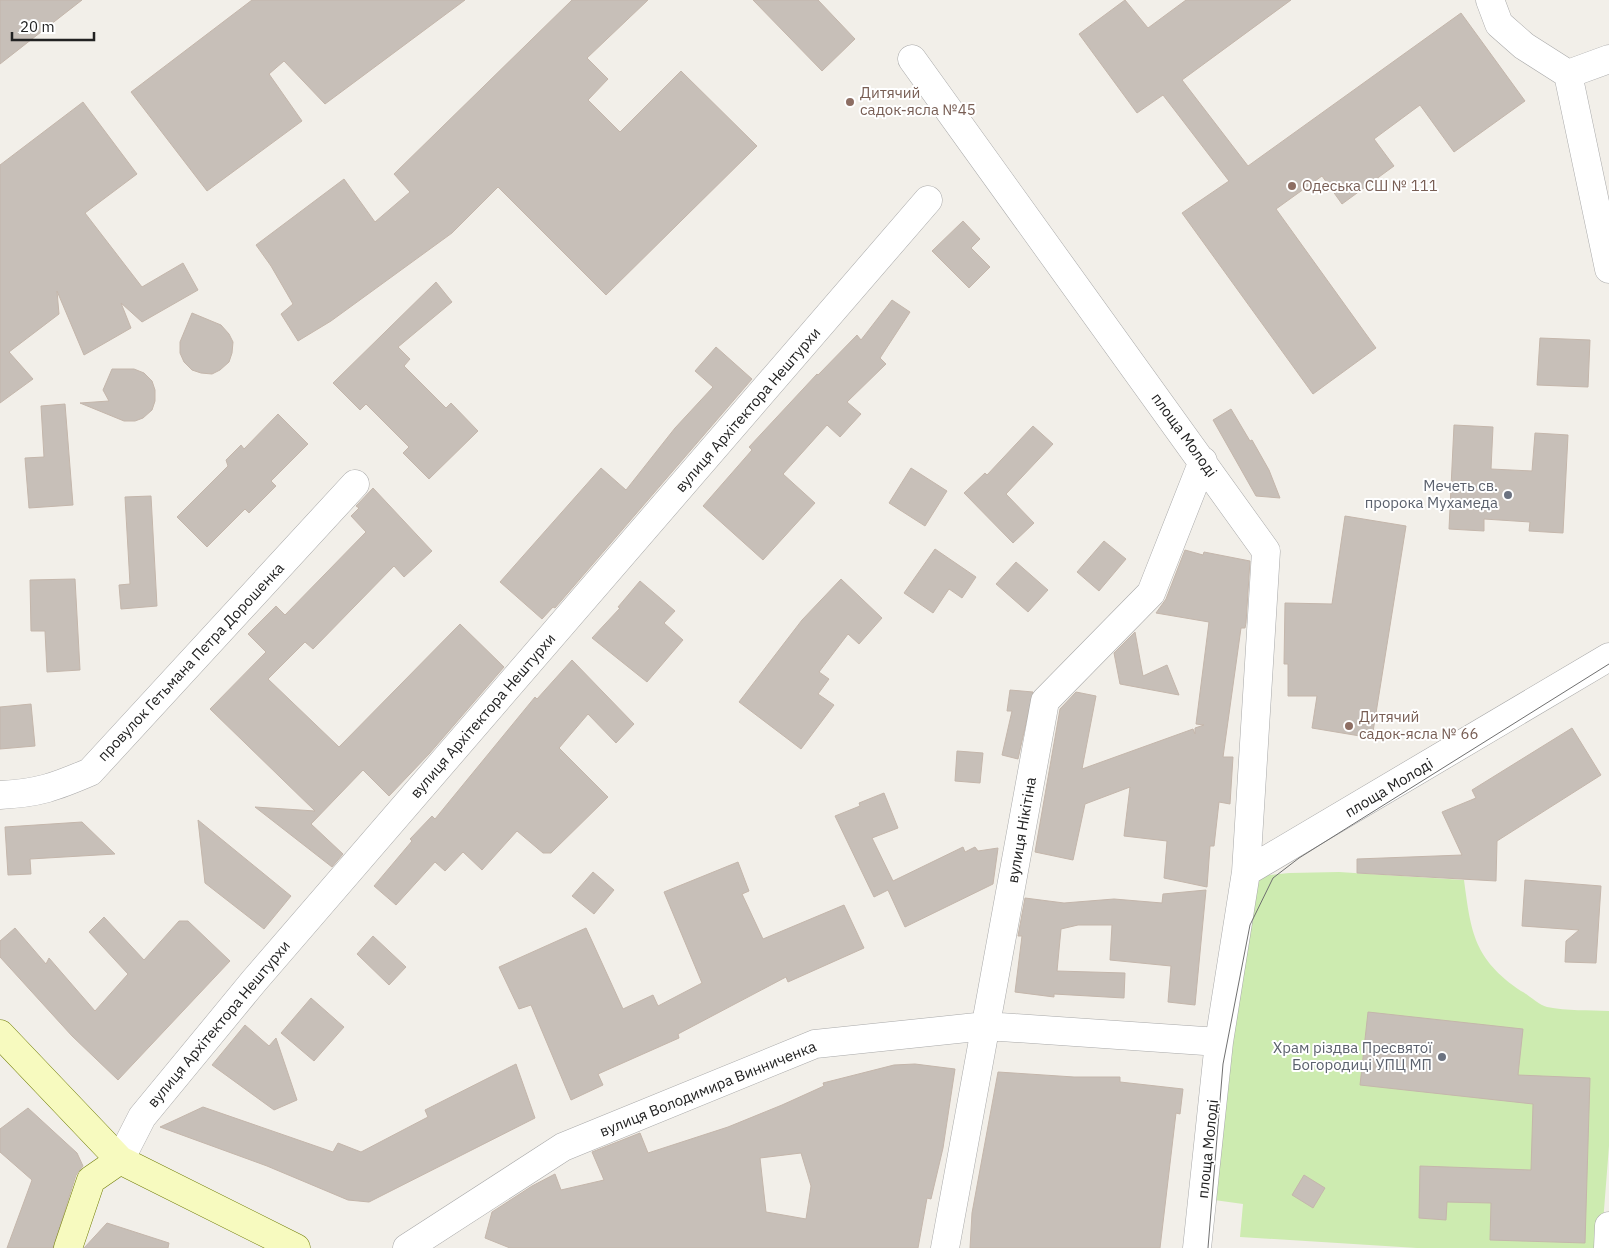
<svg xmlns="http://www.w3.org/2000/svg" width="1609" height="1248" viewBox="0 0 1609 1248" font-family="'IBM Plex Sans',sans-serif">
	<rect width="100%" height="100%" fill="#f2efe9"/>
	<!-- grass -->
	<path fill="#cdebb0" d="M 1339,872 L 1464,880 C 1471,933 1474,959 1521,991 C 1529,995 1539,1005 1547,1007 C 1567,1011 1589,1010 1609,1011 L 1609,1146 L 1601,1248 L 1417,1248 L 1240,1237 L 1243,1204 L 1207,1199 L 1252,877 L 1289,873 Z"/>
	<!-- building -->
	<path fill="#c7bfb8" stroke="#c4b6ab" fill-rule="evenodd" d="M 0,0 L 82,0 L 0,64 Z
		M 252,0 L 465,0 L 325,104 L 284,61 L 269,74 L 302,121 L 207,191 L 131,92 Z
		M 572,0 L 648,0 L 587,58 L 608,79 L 588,100 L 620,132 L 681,71 L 757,146 L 606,295 L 498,187 L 452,233 L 331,321 L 298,341 L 281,314 L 293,304 L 271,266 L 256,245 L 344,179 L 375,222 L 410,192 L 394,174 Z
		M 753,0 L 818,0 L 855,39 L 822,71 Z
		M 1125,0 L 1148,28 L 1186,0 L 1291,0 L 1182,80 L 1248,166 L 1461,13 L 1525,101 L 1454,152 L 1420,105 L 1374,139 L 1394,166 L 1342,204 L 1322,176 L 1276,209 L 1376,348 L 1313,394 L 1182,213 L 1229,181 L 1163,95 L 1137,113 L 1079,34 Z
		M 83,102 L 137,174 L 85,213 L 142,287 L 183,263 L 198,290 L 142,322 L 121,303 L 131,328 L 84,355 L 57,291 L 59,314 L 9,352 L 33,379 L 0,403 L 0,165 Z
		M 963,221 L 980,239 L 971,248 L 990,267 L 969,288 L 932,251 Z
		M 436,282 L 452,302 L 398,347 L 410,359 L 404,366 L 446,408 L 451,403 L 478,431 L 429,479 L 403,453 L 409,447 L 366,404 L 360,410 L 333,383 Z
		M 892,300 L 910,312 L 880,358 L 886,364 L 847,402 L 861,414 L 840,437 L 827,425 L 783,474 L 815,503 L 763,560 L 703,506 L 752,450 L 749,447 L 817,374 L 818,375 L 857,335 L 861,340 Z
		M 192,313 L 221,325 L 229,334 L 233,342 L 232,353 L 229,362 L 220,370 L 212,374 L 201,373 L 192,370 L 184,362 L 180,353 L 180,342 Z
		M 1540,338 L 1590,340 L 1588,387 L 1537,385 Z
		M 716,347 L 752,379 L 555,608 L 553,607 L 542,619 L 500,582 L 601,468 L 626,490 L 675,428 L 713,387 L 695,371 Z
		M 112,369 L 134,369 L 144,373 L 152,381 L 155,390 L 155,401 L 152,410 L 143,418 L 135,421 L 124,421 L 80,403 L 109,401 L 103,390 Z
		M 65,404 L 73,505 L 29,508 L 25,458 L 44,457 L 41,406 Z
		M 1231,409 L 1250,441 L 1252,440 L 1269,470 L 1280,498 L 1256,496 L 1213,420 Z
		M 278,414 L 308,444 L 271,481 L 276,486 L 249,513 L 245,509 L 207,547 L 177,517 L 228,466 L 226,460 L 241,445 L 244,449 Z
		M 1454,425 L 1493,427 L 1491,469 L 1532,471 L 1535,433 L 1568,435 L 1563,533 L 1529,531 L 1530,522 L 1484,519 L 1484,531 L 1449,529 Z
		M 1033,426 L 1053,444 L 1006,494 L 1034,523 L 1013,543 L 964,493 L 985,473 L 987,475 Z
		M 911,468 L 947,491 L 925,526 L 889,503 Z
		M 373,488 L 432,551 L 404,577 L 394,566 L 313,649 L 305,642 L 268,679 L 339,747 L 460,624 L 504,667 L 429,754 L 389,796 L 363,770 L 311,824 L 343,854 L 332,867 L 255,807 L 315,811 L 210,709 L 266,652 L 248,634 L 276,606 L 285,615 L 366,532 L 351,516 L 359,508 L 356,506 Z
		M 151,496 L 157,606 L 121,609 L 119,585 L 130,584 L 125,497 Z
		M 1345,516 L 1406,526 L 1372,738 L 1312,728 L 1317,696 L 1288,696 L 1288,664 L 1284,664 L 1285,603 L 1332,604 Z
		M 1104,541 L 1126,559 L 1099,591 L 1077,572 Z
		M 935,549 L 976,577 L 962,598 L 949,589 L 933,613 L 904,593 Z
		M 1185,550 L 1203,555 L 1204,552 L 1250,561 L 1246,623 L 1245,628 L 1241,628 L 1223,757 L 1233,757 L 1230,804 L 1219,802 L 1214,846 L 1210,846 L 1207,887 L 1164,878 L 1167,841 L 1124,836 L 1130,787 L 1085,804 L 1073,860 L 1035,852 L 1060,709 L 1076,692 L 1096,696 L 1082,769 L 1193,729 L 1195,734 L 1195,728 L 1204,725 L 1196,724 L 1209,622 L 1156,613 L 1166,599 Z
		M 1016,562 L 1048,590 L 1028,612 L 996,584 Z
		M 75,579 L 80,670 L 47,672 L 45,631 L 31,631 L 30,580 Z
		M 841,579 L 882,618 L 859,644 L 848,634 L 819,672 L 829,679 L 818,694 L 834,705 L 801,749 L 739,702 L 802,620 Z
		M 640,581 L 675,611 L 664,623 L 683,640 L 647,682 L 592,638 L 620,608 L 618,607 Z
		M 1135,632 L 1143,676 L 1167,665 L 1179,695 L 1120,684 L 1114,653 Z
		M 572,660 L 634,724 L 616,743 L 588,714 L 559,748 L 608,797 L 551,853 L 543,853 L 517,831 L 482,870 L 463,852 L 445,871 L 435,862 L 396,905 L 374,886 L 412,841 L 410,839 L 432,816 L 435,819 L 535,697 L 537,699 Z
		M 1010,690 L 1033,692 L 1018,759 L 1002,755 L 1012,711 L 1007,711 Z
		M 31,704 L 35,746 L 0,749 L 0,707 Z
		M 1572,728 L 1601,775 L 1497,841 L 1496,881 L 1357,873 L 1357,859 L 1462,855 L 1442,812 L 1476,798 L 1472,790 Z
		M 957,751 L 983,753 L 980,783 L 955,781 Z
		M 884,793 L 898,828 L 872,838 L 893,881 L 963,847 L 965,852 L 975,847 L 978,851 L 998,848 L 993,884 L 905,927 L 888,890 L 874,897 L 835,816 L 860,806 L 859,803 Z
		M 198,820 L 291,896 L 264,929 L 205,883 Z
		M 82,822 L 115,854 L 30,859 L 31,874 L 8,875 L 5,827 Z
		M 738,862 L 749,891 L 742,894 L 763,939 L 844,905 L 864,948 L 788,982 L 786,977 L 678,1034 L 679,1038 L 598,1074 L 603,1085 L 571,1100 L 531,1005 L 519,1009 L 499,967 L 586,928 L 623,1009 L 653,995 L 658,1006 L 702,983 L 664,892 Z
		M 593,872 L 614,890 L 594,914 L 572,896 Z
		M 1525,880 L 1601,886 L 1596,963 L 1565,962 L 1566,941 L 1579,930 L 1522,926 Z
		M 1206,890 L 1195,1005 L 1168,1002 L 1171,966 L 1110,960 L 1112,925 L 1078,925 L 1061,929 L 1057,971 L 1125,973 L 1124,998 L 1054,994 L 1054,997 L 1015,992 L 1022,936 L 1018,936 L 1025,898 L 1064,903 L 1114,899 L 1162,903 L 1163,894 Z
		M 104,917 L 144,960 L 179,921 L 188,921 L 230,961 L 118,1080 L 72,1036 L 0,957 L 0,941 L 15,928 L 46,964 L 49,958 L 95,1011 L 128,974 L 89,932 Z
		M 373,936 L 406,967 L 389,985 L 357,954 Z
		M 311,998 L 344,1027 L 314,1061 L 281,1033 Z
		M 1368,1012 L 1523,1029 L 1518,1075 L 1590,1078 L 1585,1243 L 1490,1240 L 1491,1203 L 1447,1202 L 1446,1220 L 1419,1218 L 1420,1166 L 1531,1170 L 1533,1104 L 1360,1085 Z
		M 245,1025 L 269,1046 L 276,1038 L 297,1100 L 274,1110 L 212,1065 Z
		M 516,1064 L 535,1118 L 369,1202 L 348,1200 L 267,1166 L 160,1127 L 203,1107 L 333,1152 L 338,1143 L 361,1152 L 428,1117 L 425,1110 Z
		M 915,1064 L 955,1069 L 943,1148 L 931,1199 L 927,1198 L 918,1248 L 510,1248 L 485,1238 L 492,1212 L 532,1186 L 555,1174 L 561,1190 L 604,1180 L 592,1152 L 640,1133 L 648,1153 L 728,1127 L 782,1105 L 824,1086 L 823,1083 L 894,1065 ZM 801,1153 L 811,1186 L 806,1219 L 766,1212 L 760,1158 Z
		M 998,1072 L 1074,1077 L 1120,1077 L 1120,1082 L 1183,1089 L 1180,1114 L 1176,1113 L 1160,1248 L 970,1248 L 972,1213 Z
		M 28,1108 L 77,1153 L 83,1166 L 76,1175 L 53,1248 L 7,1248 L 32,1180 L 0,1152 L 0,1129 Z
		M 1304,1175 L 1325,1188 L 1313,1208 L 1292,1195 Z
		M 107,1223 L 169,1243 L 168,1248 L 84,1248 Z"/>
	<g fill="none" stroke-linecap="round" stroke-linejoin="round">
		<defs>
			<path id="minor" d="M 1490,0 L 1499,24 L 1524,46 L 1568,74
				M 912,59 L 1266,551 L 1246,872 L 1219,1042 L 1197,1248
				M 1568,74 L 1609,269
				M 1568,74 L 1609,59
				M 0,795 C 39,793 55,787 90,772 L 355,484
				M 1246,872 L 1609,657
				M 120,1160 L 142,1117 L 254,981 L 928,200
				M 407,1248 L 563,1147 L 815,1044 L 986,1026 L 1219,1042
				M 945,1248 L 1045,701 L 1151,593 L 1203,461
				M 1608,1248 L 1609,1226"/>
			<path id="secondary" d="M 0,1034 L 120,1160 L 296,1248
				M 68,1248 L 91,1180 L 120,1160"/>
		</defs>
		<!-- minor casing -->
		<use href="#minor" stroke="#a9a9a9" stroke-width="29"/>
		<!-- secondary casing -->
		<use href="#secondary" stroke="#707d05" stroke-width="29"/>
		<!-- minor -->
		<use href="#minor" stroke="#fff" stroke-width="28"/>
		<!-- secondary -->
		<use href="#secondary" stroke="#f7fabf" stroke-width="28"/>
		<!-- tram -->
		<path stroke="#707070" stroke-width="1" d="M 1208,1248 L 1223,1064 L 1250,925 L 1273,878 L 1299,858 L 1609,664"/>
	</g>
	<!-- markers -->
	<g fill="#8d6e63" stroke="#fff" stroke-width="2">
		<circle cx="850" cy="102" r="5"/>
		<circle cx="1292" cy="186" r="5"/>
		<circle cx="1349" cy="726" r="5"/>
	</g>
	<g fill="#6b7280" stroke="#fff" stroke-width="2">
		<circle cx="1508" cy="495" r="5"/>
		<circle cx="1442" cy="1057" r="5"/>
	</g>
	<g text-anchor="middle" stroke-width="4" stroke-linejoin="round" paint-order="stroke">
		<!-- education labels -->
		<g font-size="15" fill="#785e54" stroke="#fff" text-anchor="start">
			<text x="860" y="98">Дитячий<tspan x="860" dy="17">садок-ясла №45</tspan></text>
			<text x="1302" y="191">Одеська СШ № 111</text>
			<text x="1359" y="722">Дитячий<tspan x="1359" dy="17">садок-ясла № 66</tspan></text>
		</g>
		<!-- street labels -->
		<g font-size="15" fill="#222" stroke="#fff">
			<text transform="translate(748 410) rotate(-49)" y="5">вулиця Архітектора Нештурхи</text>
			<text transform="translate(1184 435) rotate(54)" y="5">площа Молоді</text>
			<text transform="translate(191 662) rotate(-47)" y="5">провулок Гетьмана Петра Дорошенка</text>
			<text transform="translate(483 716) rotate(-49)" y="5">вулиця Архітектора Нештурхи</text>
			<text transform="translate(1389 788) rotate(-31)" y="5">площа Молоді</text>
			<text transform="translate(1022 830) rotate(-80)" y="5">вулиця Нікітіна</text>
			<text transform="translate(219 1024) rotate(-50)" y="5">вулиця Архітектора Нештурхи</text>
			<text transform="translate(708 1089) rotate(-22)" y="5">вулиця Володимира Винниченка</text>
			<text transform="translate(1208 1149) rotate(-84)" y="5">площа Молоді</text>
		</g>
		<!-- worship labels -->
		<g font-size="15" fill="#5b616d" stroke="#fff" text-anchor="end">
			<text x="1498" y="491">Мечеть св.<tspan x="1498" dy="17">пророка Мухамеда</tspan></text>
			<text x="1432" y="1053">Храм різдва Пресвятої<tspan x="1432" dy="17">Богородиці УПЦ МП</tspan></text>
		</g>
	</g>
	<!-- scale -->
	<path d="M12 32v8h82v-8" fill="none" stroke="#222222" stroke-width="2.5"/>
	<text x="20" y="32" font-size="15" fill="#222222" stroke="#ffffff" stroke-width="4" paint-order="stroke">20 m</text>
</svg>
